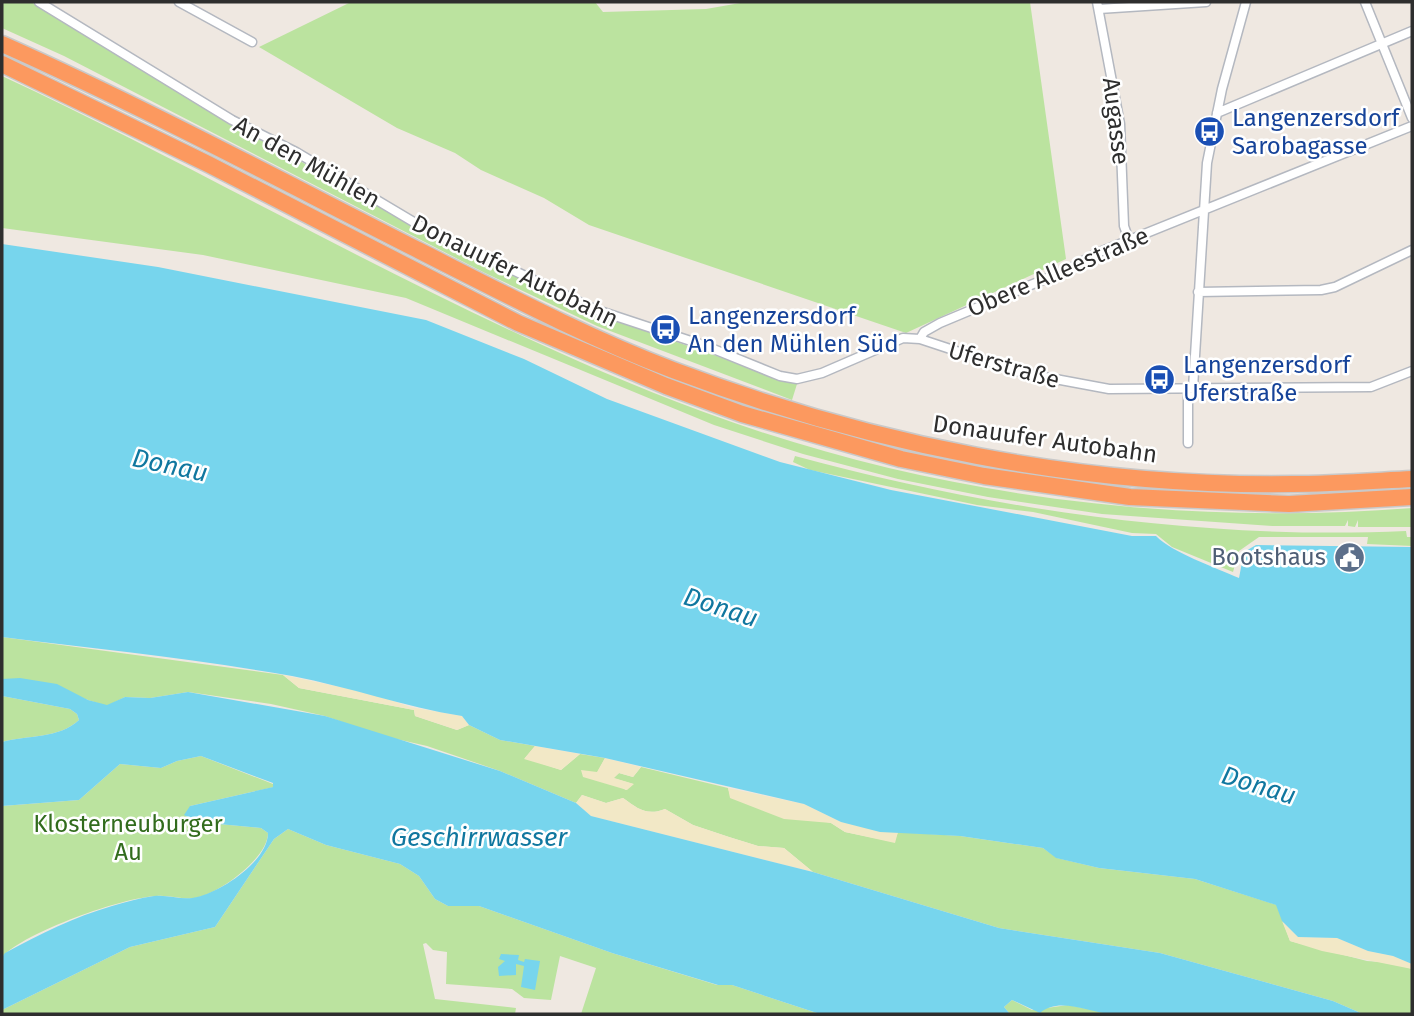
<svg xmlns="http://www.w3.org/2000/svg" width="1414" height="1016" viewBox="0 0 1414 1016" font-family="'Fira Sans',sans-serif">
	<rect width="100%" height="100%" fill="#efe8e1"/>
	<!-- green -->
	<path fill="#bbe39f" d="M 2,2 L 31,2 L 196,101 L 430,236 L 591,312 L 797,384 L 792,400 L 597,326 L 485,273 L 64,56 L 2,28 Z
		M 351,2 L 595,2 L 603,12 L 706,9 L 746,2 L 1030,2 L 1066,259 L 906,333 L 589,225 L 544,198 L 481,170 L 455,153 L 397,128 L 259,47 Z
		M 2,76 C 236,185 459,321 701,411 C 927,495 1173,527 1412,508 L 1412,527 L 1358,527 L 1358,520 L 1355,527 L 1348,526 L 1348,520 L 1345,526 L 1272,526 L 1102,514 L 988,497 L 898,479 L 803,454 L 714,425 L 406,298 L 203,255 L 2,228 Z
		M 795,456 C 993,510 1203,540 1406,531 L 1407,537 L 1412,537 L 1412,546 L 1367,544 L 1368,537 L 1259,537 L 1239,551 L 1233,572 L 1172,547 L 1156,534 L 1132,533 L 1033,512 L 977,505 L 810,470 L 793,462 Z
		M 2,637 L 283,675 L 299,688 L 414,710 L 415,716 L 457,730 L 469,725 L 500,740 L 535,746 L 525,758 L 561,770 L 580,754 L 605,758 L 597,773 L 626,790 L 633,784 L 613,778 L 619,773 L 633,777 L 641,767 L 728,788 L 731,798 L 831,823 L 845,832 L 894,842 L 898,832 L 960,836 L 1043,848 L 1057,858 L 1099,868 L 1195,879 L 1277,905 L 1290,941 L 1367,961 L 1394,963 L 1412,969 L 1412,1014 L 1363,1014 L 1333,1001 L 1160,953 L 999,928 L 813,872 L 784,848 L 758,846 L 729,837 L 693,825 L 665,809 C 647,816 638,809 623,798 L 606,803 L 582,795 L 576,803 L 500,771 L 427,746 L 379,735 L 325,716 L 271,704 L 188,692 L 150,698 L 125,697 L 107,706 C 72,696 40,678 2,679 Z
		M 2,696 L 70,709 L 77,714 L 79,720 C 59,739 27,735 2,742 Z
		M 201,756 L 273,784 L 274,787 L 190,806 L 197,822 L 261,828 L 268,833 C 268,858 219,894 195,898 C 183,900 169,895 157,896 C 123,897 25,932 2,957 L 2,806 L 79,800 L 120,764 L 161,768 L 177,761 Z
		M 288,829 L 326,845 L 400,864 L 419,876 L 435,899 L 448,906 L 479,906 L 612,953 L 717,985 L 732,985 L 820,1014 L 581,1014 L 596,968 L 560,956 L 551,1000 L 524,998 L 512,989 L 446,984 L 447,952 L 433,950 L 426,943 L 423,944 L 435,999 L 516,1008 L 515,1014 L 2,1014 L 2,1010 L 130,947 L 215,927 L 274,839 Z
		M 1012,1000 L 1032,1010 L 1068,1005 L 1113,1014 L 1010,1014 L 1004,1007 Z"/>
	<!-- sand -->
	<path fill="#f2e8c6" d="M 283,675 L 374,694 L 410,707 L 462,716 L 469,725 L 457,730 L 415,716 L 414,710 L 299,688 Z
		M 535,746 L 580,754 L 561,770 L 524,759 Z
		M 605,758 L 641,767 L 633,777 L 619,773 L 614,778 L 634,784 L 627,790 L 583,777 L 581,770 L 597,772 Z
		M 728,788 L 804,804 L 841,822 L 898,832 L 895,843 L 845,832 L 831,823 L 784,819 L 730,798 Z
		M 582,795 L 606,803 L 623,798 C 638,809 647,816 665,809 L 693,825 L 729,837 L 758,846 L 784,848 L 813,872 L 591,816 L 576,803 Z
		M 1282,921 L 1298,937 L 1337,938 L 1368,951 L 1393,956 L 1412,964 L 1412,969 L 1322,951 L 1290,941 Z"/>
	<!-- water -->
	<path fill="#77d5ed" d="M 2,244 L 158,267 L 426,320 L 524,359 L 607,399 L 780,462 L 891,490 L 1132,536 L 1156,536 C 1173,553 1214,567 1239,578 L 1244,552 L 1256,545 L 1412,547 L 1412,964 L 1393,956 L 1368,951 L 1337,938 L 1298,937 L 1282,921 L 1276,905 L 1195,879 L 1099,868 L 1056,858 L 1043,848 L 960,836 L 880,832 L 841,822 L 804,804 L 605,758 L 500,740 L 469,725 L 462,716 C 404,707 350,687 292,676 C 196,659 98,649 2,637 Z
		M 20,678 L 57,684 L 88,700 L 107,705 L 125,697 L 150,698 L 188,692 L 325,716 L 500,771 L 576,803 L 591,816 L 813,872 L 999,928 L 1160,953 L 1333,1001 L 1363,1014 C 1280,1014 1195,1016 1112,1014 C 1090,1013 1059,996 1040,1013 L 1012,1000 L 1004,1007 L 1010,1014 L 820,1014 L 732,985 L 718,985 L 612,953 L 479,906 L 448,906 L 435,899 L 419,876 L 400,864 L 326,845 L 288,829 L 274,839 L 215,927 L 130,947 L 2,1010 L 2,957 L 5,953 C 40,934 74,917 112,906 C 126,902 140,898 154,896 C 168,894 183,901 197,897 C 222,891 268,861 268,833 L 261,828 L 197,822 L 184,815 L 190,806 L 273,787 L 273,783 L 201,756 L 177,761 L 161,768 L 120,764 L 79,800 L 2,806 L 2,742 C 27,735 59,739 79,720 L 77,714 L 70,709 L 2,696 L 2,679 Z
		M 501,954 L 519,955 L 518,960 L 524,962 L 525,959 L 540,961 L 535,990 L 521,987 L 524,966 L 516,964 L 516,975 L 499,976 L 498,967 L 505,961 L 499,959 Z"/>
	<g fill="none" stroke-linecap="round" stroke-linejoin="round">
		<defs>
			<path id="minor" d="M 39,2 L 232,120 L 296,152 L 417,224 L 594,309 L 706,346 L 780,376 L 797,379 L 822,373 L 903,338 L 920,339 L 1023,373 L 1109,389 L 1371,387 L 1412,371
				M 179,2 L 252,42
				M 1097,2 L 1120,124 L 1124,226 L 1129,240
				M 1365,2 L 1412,118
				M 1099,9 L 1206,2
				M 1217,113 L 1412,31
				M 1198,292 L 1321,290 L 1335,287 L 1412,250
				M 920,339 L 924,332 L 940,323 L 1069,269 L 1097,253 L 1412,126
				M 1188,388 L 1188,443
				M 1193,388 L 1207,163 L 1222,89 L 1246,2"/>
			<path id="motorway" d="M 2,44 C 144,107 282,181 420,251 C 503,293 586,337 673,370 C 869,444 1081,487 1292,484 C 1332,484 1372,481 1412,479
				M 2,64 L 208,164 L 518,323 L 666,386 L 742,414 L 901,459 L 984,476 L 1130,497 L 1289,504 L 1412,497"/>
		</defs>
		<!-- minor casing -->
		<use href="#minor" stroke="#b4b8c0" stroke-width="11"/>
		<!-- motorway casing -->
		<use href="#motorway" stroke="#c9c9c9" stroke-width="19"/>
		<!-- minor -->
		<use href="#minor" stroke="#fff" stroke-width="8"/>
		<!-- motorway -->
		<use href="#motorway" stroke="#fc995f" stroke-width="16"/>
	</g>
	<!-- icons -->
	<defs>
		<symbol id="bus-disc" viewBox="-11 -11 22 22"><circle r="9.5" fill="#1a4fb4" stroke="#fff"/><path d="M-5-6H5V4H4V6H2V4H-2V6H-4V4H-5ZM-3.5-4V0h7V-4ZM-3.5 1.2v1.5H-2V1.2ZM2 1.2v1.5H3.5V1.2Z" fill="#fff"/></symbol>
		<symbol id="civic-disc" viewBox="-11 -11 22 22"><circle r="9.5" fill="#5c6f8a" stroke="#fff"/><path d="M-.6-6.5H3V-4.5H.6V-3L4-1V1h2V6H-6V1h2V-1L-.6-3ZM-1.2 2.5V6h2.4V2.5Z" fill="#fff"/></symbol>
	</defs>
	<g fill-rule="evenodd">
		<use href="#bus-disc" x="1192" y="114" width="35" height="35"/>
		<use href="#bus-disc" x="648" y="312" width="35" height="35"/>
		<use href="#bus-disc" x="1142" y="362" width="35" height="35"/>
		<use href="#civic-disc" x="1332" y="540" width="35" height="35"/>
	</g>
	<g text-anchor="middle" stroke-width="5" stroke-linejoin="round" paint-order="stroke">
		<!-- transit labels -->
		<g font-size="24" fill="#164399" stroke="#fff" text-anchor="start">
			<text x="1232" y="126">Langenzersdorf<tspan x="1232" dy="28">Sarobagasse</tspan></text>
			<text x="688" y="324">Langenzersdorf<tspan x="688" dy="28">An den Mühlen Süd</tspan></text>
			<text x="1183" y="373">Langenzersdorf<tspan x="1183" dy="28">Uferstraße</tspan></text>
		</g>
		<!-- street labels -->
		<g font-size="24" fill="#2e2e2e" stroke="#fff">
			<text transform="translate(1116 121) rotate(83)" y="8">Augasse</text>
			<text transform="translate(307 162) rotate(29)" y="8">An den Mühlen</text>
			<text transform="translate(515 271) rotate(26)" y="8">Donauufer Autobahn</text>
			<text transform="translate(1058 272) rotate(-23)" y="8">Obere Alleestraße</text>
			<text transform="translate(1004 365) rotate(16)" y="8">Uferstraße</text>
			<text transform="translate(1045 439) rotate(8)" y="8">Donauufer Autobahn</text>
		</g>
		<!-- service labels -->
		<g font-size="24" fill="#4e5e75" stroke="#fff" text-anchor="end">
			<text x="1326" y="565">Bootshaus</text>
		</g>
		<!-- park labels -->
		<g font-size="24" fill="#326c1d" stroke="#fff">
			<text x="128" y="832">Klosterneuburger<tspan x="128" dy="28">Au</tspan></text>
		</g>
		<!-- water labels -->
		<g font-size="26" font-style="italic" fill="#10779f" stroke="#fff">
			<text transform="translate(170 465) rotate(12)" y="9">Donau</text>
			<text transform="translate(721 607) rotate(18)" y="9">Donau</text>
			<text transform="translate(1259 785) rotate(17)" y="9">Donau</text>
			<text x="479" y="846">Geschirrwasser</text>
		</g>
	</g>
	<!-- border -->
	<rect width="1414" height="1016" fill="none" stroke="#2e2e2e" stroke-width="7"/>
</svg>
